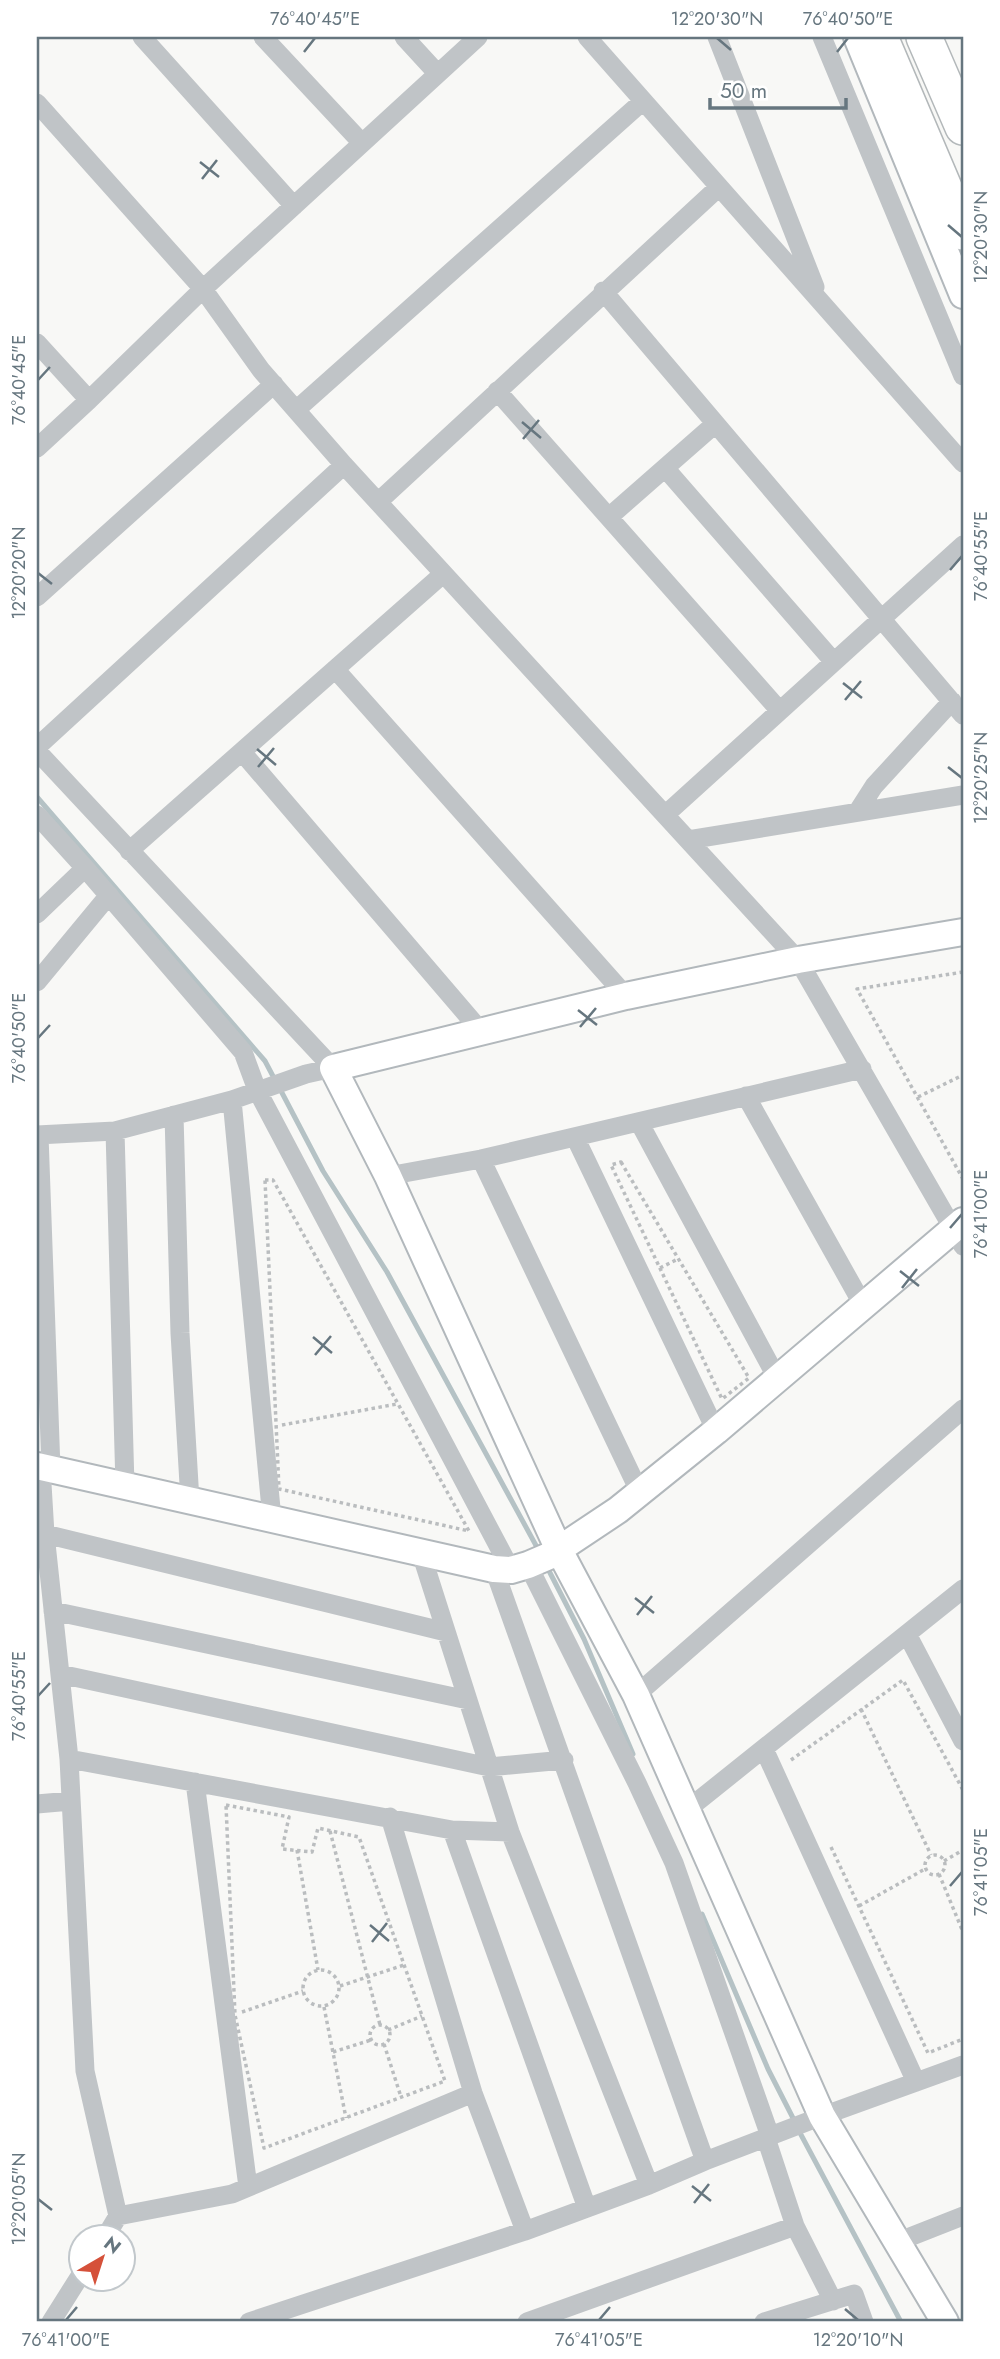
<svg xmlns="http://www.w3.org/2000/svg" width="1000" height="2359" viewBox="0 0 1000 2359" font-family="Jost,sans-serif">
	<rect width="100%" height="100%" fill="#f8f8f6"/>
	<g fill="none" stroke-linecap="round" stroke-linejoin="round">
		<!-- stream -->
		<path stroke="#b5c2c5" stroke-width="5" d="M 37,797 L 265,1061 L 275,1080
			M 280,1089 L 323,1171 L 387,1272 L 539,1551
			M 546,1565 L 584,1639 L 633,1754
			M 702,1914 L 768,2069 L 795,2122
			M 799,2131 L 901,2322"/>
		<defs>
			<path id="secondary" d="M 857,37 L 963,295
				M 37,1466 L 494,1569 L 511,1570 L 528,1565 L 549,1556 L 618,1510 L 716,1431 L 963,1221
				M 945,2322 L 822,2116 L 636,1695 L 559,1550 L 388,1176 L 333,1068 L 626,996 L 798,960 L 963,932"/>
			<path id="highway" d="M 880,37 L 963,232
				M 924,37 L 963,127"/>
		</defs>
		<!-- secondary casing -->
		<use href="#secondary" stroke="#b2b8bc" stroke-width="30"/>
		<!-- highway casing -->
		<use href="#highway" stroke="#b3b8ba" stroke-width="38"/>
		<!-- path -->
		<path stroke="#babdbf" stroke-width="3.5" stroke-dasharray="3.5 3.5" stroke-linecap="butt" d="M 963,972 L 857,989 L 963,1179
			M 918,1097 L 963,1075
			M 621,1162 L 749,1378 L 722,1399 L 611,1165 Z
			M 265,1180 L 273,1180 L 469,1531 L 279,1489 Z
			M 660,1268 L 678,1259
			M 282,1425 L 397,1404
			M 861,1709 L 931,1855
			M 791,1760 L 903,1680 L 963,1790
			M 226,1805 L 289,1817 L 282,1849 L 312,1852 L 318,1828 L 359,1837 L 445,2081 L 264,2148 L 235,2015 Z
			M 330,1831 L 380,2025
			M 831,1847 L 928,2053 L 963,2039
			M 297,1850 L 318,1970
			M925 1865a10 10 0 1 1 20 0a10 10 0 1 1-20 0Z
			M 944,1861 L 963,1850
			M 939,1874 L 963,1932
			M 859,1906 L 925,1869
			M303 1988a18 18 0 1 1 36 0a18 18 0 1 1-36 0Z
			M 340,1986 L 404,1965
			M 324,2007 L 346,2118
			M 242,2012 L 303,1991
			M370 2035a10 10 0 1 1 20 0a10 10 0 1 1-20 0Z
			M 388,2030 L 422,2016
			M 384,2044 L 401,2097
			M 333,2052 L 371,2040"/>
		<!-- street -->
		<path stroke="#c0c4c7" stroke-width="19" d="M 142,37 L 294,206
			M 263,37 L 361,142
			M 404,37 L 437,73
			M 587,37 L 963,463
			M 717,37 L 815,287
			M 822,37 L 963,376
			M 37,103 L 203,289 L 261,370 L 344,465 L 798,960 L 963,1246
			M 603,291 L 963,715
			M 37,343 L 89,400
			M 497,391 L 780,711
			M 296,410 L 643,101
			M 37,448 L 89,400 L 203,289 L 478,37
			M 665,468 L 834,662
			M 378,502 L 719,187
			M 609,517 L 715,424
			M 37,597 L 274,384
			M 335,669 L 626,996
			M 37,747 L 344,465
			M 37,751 L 333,1068
			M 242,752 L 480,1030
			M 858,811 L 874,786 L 952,701
			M 37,815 L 85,868 L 243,1052 L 257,1090 L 511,1570
			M 665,815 L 963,545
			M 688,840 L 963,795
			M 129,851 L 443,574
			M 37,914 L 85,868
			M 37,982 L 109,895
			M 746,1096 L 863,1305
			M 232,1100 L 272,1519
			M 174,1115 L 180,1333 L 190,1501
			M 639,1122 L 777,1378
			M 115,1131 L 125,1486
			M 37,1135 L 115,1131 L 232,1100 L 306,1074 L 333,1068
			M 39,1135 L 51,1469
			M 575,1137 L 716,1431
			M 481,1159 L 640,1493
			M 388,1176 L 481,1159 L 862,1069
			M 41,1467 L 45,1534 L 69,1759 L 85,2071 L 118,2216
			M 45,1534 L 446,1632
			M 421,1553 L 510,1832 L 649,2185
			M 528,1565 L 637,1783 L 674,1863 L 770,2136
			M 494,1569 L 705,2161
			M 53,1611 L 468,1700
			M 907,1634 L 963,1741
			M 60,1674 L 489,1767 L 564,1760
			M 636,1695 L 963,1409
			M 764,1749 L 916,2082
			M 69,1759 L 452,1830 L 510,1832
			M 195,1782 L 248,2187
			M 37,1804 L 71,1801
			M 688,1809 L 963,1589
			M 390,1817 L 473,2093 L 525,2231
			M 452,1830 L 587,2208
			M 766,2138 L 795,2226 L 833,2301
			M 106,2236 L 118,2216 L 232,2194 L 473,2093
			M 897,2242 L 963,2216
			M 51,2322 L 80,2276
			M 249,2322 L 525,2231 L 649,2185 L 705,2161 L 817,2118 L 963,2065
			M 527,2322 L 795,2226
			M 764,2322 L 854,2294 L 864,2322"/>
		<!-- secondary -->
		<use href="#secondary" stroke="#fff" stroke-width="26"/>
		<!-- highway -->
		<use href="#highway" stroke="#fff" stroke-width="35"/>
	</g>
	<!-- ticks -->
	<path fill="none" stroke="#66767f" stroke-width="2.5" d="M 717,38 L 731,50M 304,52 L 315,38M 837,52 L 848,38M 200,162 L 219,177M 202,179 L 217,160M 948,225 L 962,237M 38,380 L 50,367M 522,422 L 541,438M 523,439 L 539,420M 950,570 L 962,556M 38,573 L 52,584M 843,683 L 862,698M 845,700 L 861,681M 257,749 L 276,765M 258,767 L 274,748M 948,767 L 962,778M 578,1010 L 597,1025M 580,1027 L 596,1008M 38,1038 L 50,1025M 950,1228 L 962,1214M 900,1271 L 919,1286M 902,1288 L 917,1269M 313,1337 L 332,1353M 315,1355 L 331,1336M 635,1598 L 654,1613M 637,1615 L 652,1596M 38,1696 L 50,1683M 950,1886 L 962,1872M 370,1925 L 389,1941M 372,1942 L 387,1923M 692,2186 L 711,2201M 38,2199 L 52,2210M 694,2203 L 709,2184M 845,2309 L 858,2320M 66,2320 L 77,2307M 599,2320 L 610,2307"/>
	<!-- border -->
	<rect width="1000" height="2359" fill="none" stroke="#ffffff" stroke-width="77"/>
	<!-- north arrow -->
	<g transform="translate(102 2258) rotate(39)"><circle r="33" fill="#ffffff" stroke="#c2c8cc" stroke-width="2"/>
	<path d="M0-5L12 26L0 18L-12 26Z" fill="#d5513a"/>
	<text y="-10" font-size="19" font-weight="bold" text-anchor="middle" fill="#66767f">N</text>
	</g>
	<!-- scale -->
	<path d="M710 98v10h136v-10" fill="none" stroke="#66767f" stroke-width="3.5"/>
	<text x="720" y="98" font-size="21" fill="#66767f" stroke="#ffffff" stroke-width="5" paint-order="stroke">50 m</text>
	<rect x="38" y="38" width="924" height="2282" fill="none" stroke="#66767f" stroke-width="2.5"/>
	<g font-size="18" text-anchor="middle" fill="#66767f">
		<text x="315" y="25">76°40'45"E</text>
		<text x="717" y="25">12°20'30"N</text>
		<text x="848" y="25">76°40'50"E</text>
		<text transform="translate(981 237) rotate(-90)" y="6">12°20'30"N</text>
		<text transform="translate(19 380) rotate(-90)" y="6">76°40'45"E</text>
		<text transform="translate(981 556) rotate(-90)" y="6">76°40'55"E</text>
		<text transform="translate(19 573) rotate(-90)" y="6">12°20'20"N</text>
		<text transform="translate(981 778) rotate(-90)" y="6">12°20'25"N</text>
		<text transform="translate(19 1038) rotate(-90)" y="6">76°40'50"E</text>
		<text transform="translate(981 1214) rotate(-90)" y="6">76°41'00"E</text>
		<text transform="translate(19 1696) rotate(-90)" y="6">76°40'55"E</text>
		<text transform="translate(981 1872) rotate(-90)" y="6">76°41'05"E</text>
		<text transform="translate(19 2199) rotate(-90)" y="6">12°20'05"N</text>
		<text x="66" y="2346">76°41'00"E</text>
		<text x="599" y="2346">76°41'05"E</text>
		<text x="858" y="2346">12°20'10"N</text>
	</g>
</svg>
